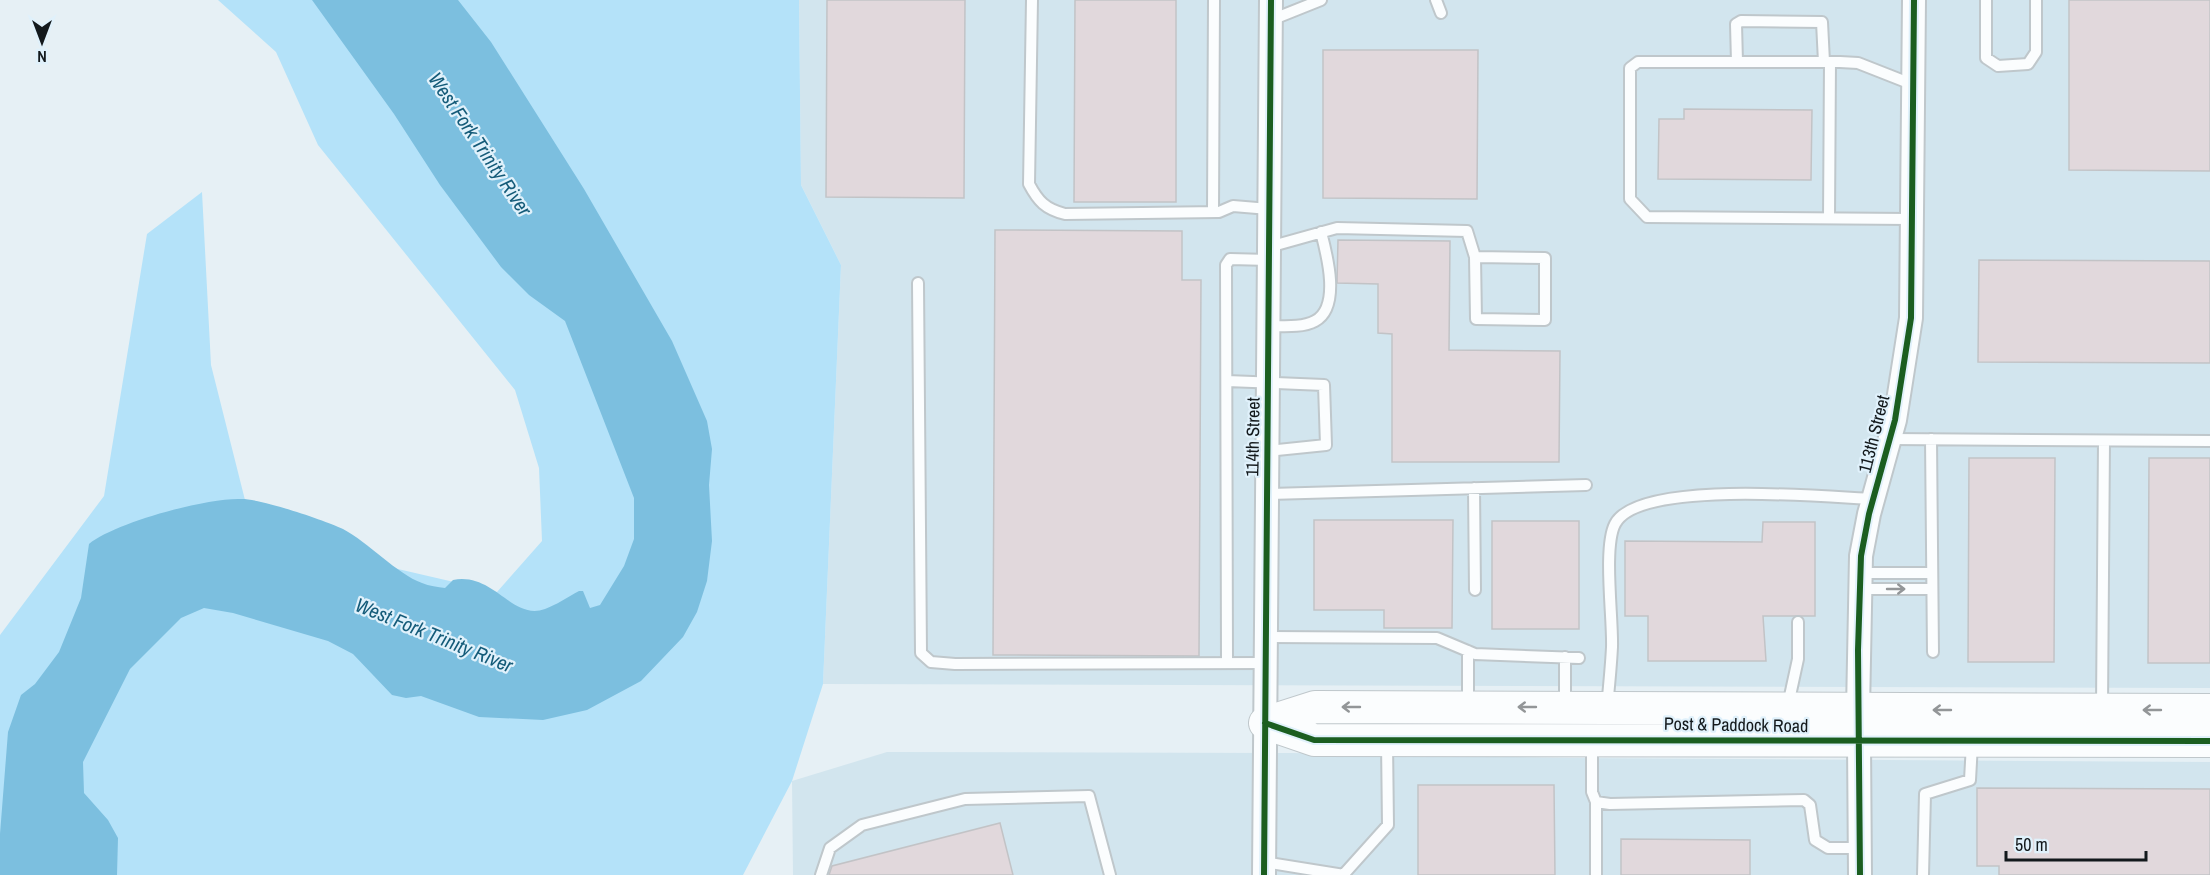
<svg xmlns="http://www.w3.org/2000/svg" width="2210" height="875" viewBox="0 0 2210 875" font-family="'Archivo Narrow',sans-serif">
	<rect width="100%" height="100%" fill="#e6f0f5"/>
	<!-- built -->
	<path fill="#d2e5ee" d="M 799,0 L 2210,0 L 2210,688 L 823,684 L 841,265 L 801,185 Z
		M 887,752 L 1291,753 L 1571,758 L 2210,762 L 2210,875 L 793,875 L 792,781 Z"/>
	<!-- green -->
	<path fill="#b4e2f9" d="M 218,0 L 799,0 L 801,185 L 841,265 L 823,684 L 792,781 L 743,875 L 0,875 L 0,635 L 104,496 L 147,234 L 202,192 L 211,365 L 247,508 L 372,563 L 497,592 L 542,541 L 539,468 L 515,390 L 318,145 L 276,52 Z"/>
	<!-- water -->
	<path fill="#7cbfdf" d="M 312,0 L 458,0 L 491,42 L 584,189 L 672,341 L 707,421 L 712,449 L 709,485 L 712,541 L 707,581 L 697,612 L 683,637 L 641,681 L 587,710 L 543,720 L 479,717 L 421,696 L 406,698 L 392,695 L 353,654 L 328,641 L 233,613 L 204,608 L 181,618 L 130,669 L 83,762 L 84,793 L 108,820 L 118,838 L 117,875 L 0,875 L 0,834 L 8,732 L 21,695 L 35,684 L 59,652 L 81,598 L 89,544 C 114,523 208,497 242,499 C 261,499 324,520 343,529 C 368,542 397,574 422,583 C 429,586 438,587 445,588 L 453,580 C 494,572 512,621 545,609 C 556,605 568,597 579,591 L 583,591 L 590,608 L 600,605 L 624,566 L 634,539 L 634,498 L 565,321 L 529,295 L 501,267 L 440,185 L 394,114 Z"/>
	<!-- building -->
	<path fill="#e1d8dc" stroke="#c2c3c6" stroke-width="1.5" d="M 827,0 L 965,0 L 964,198 L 826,197 Z
		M 1075,0 L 1176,0 L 1176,202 L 1074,202 Z
		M 2069,0 L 2210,0 L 2210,171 L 2069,170 Z
		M 1323,50 L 1478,50 L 1477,199 L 1323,198 Z
		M 1684,109 L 1812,110 L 1811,180 L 1658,179 L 1659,119 L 1684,119 Z
		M 995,230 L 1182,231 L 1182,280 L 1201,280 L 1199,656 L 993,655 Z
		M 1338,240 L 1450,241 L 1449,350 L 1560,351 L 1559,462 L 1392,462 L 1392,334 L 1378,333 L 1378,284 L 1337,283 Z
		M 1979,260 L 2210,261 L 2210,363 L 1978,362 Z
		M 1969,458 L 2055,458 L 2054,662 L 1968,662 Z
		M 2149,458 L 2210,458 L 2210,663 L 2148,663 Z
		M 1314,520 L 1453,520 L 1452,628 L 1384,628 L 1384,610 L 1314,610 Z
		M 1492,521 L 1579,521 L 1579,629 L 1492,629 Z
		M 1763,522 L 1815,522 L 1815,616 L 1763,616 L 1766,661 L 1648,661 L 1648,616 L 1625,616 L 1625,541 L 1762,542 Z
		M 1418,785 L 1554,785 L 1555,875 L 1418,875 Z
		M 1977,788 L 2210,789 L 2210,875 L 1999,875 L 1999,866 L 1977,866 Z
		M 1000,823 L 1013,875 L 829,875 L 832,866 Z
		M 1621,839 L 1750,840 L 1750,875 L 1621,875 Z"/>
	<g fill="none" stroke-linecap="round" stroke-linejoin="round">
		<defs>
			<path id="lane" d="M 1032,0 L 1029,184 C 1038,201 1045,209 1065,214 L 1219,212 L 1233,206 L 1269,209
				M 1436,0 L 1441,13
				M 1986,0 L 1986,58 L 1998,66 L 2028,64 L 2036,52 L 2036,0
				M 1271,20 L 1321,0
				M 1737,62 L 1736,24 L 1741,21 L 1822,22 L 1824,62
				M 1213,212 L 1214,0
				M 1829,218 L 1830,62
				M 1910,219 L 1647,217 L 1630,199 L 1630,68 L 1638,62 L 1840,62 L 1858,63 L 1914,85
				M 1269,247 L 1337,228 L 1467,231 L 1475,257 L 1476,319 L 1545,320 L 1545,258 L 1475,257
				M 918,283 L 921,653 L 931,662 L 955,664 L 1266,663
				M 1268,326 C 1283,326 1302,328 1315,321 C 1341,307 1327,255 1321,232
				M 1227,381 L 1324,385 L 1326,445 L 1267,451
				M 1890,439 L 2210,441
				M 1931,439 L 1933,652
				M 1474,488 L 1475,590
				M 1267,494 L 1586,485
				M 1861,573 L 1932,573
				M 1860,589 L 1932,589
				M 1266,637 L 1437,638 L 1475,654 L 1579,658
				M 1468,651 L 1468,705
				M 1227,663 L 1226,265 L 1230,259 L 1269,260
				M 1565,705 L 1565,657
				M 1788,705 L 1798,659 L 1798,622
				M 1607,707 C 1609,687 1611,667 1612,647 C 1613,618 1603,547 1615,524 C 1638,479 1826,497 1873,499
				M 2102,707 L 2104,441
				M 1592,742 L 1592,792 L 1596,802 L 1610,804 L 1804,800 L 1810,805 L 1815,840 L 1828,848 L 1860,848
				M 1596,802 L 1596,875
				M 1264,862 L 1344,875
				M 1344,874 L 1388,825 L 1387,742
				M 821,875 L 830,848 L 862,825 L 965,799 L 1089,796 L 1110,875
				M 1923,875 L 1925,794 L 1970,780 L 1972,744"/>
			<path id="street" d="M 1858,710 L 1861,556 L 1869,514 L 1895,420 L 1911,318 L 1914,0
				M 1859,742 L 1860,875
				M 1264,875 L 1271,0"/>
			<path id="secondary" d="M 1265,723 L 1314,740 L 2210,741
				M 1265,723 L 1315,707 L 2210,710"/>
		</defs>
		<!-- lane casing -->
		<use href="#lane" stroke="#bfc7cb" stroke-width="14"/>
		<!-- street casing -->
		<use href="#street" stroke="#bfc7cb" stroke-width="26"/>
		<!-- secondary casing -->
		<use href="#secondary" stroke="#bfc7cb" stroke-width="34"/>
		<!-- lane -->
		<use href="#lane" stroke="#fbfdfe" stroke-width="10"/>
		<!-- street -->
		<use href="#street" stroke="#fbfdfe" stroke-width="22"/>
		<!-- secondary -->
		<use href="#secondary" stroke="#fbfdfe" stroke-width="32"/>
		<defs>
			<path id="cycleway" d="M 1265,723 L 1314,740 L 2210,741
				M 1264,875 L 1271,0
				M 1860,875 L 1858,650 L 1861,556 L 1869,514 L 1895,420 L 1911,318 L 1914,0"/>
		</defs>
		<!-- cycleway casing -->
		<use href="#cycleway" stroke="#e0f1fb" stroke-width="10"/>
		<!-- cycleway -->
		<use href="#cycleway" stroke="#1b5e20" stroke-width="6"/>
	</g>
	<!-- one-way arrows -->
	<defs><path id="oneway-shaft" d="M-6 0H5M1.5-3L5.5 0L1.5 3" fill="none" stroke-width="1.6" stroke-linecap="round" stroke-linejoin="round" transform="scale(1.5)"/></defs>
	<g stroke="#939698">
		<use href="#oneway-shaft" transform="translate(1896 589)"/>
		<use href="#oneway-shaft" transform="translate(1351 707) rotate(180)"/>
		<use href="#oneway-shaft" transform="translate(1527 707) rotate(180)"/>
		<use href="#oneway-shaft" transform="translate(1942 710) rotate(180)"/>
		<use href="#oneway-shaft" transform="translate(2152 710) rotate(180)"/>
	</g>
	<g text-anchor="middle" stroke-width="4.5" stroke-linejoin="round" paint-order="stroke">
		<!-- street labels -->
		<g font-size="18" fill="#13191c" stroke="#e0f1fb">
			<text transform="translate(1874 434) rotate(-76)" y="6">113th Street</text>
			<text transform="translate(1253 437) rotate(-89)" y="6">114th Street</text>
			<text transform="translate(1736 725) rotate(1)" y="6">Post &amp; Paddock Road</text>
		</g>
		<!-- water labels -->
		<g font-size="20" font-style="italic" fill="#145b79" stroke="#e0f1fb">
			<text transform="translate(480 144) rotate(56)" y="7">West Fork Trinity River</text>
			<text transform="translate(434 635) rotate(22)" y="7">West Fork Trinity River</text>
		</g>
	</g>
	<!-- north arrow -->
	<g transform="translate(42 42) rotate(180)" stroke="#e0f1fb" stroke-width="4.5" paint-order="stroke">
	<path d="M0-4.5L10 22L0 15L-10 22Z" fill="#13191c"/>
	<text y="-9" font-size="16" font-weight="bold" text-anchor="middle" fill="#13191c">N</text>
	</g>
	<!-- scale -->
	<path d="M2006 851v9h140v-9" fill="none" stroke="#13191c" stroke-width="3"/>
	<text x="2015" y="851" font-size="18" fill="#13191c" stroke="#e0f1fb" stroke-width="4.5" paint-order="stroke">50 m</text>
</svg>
